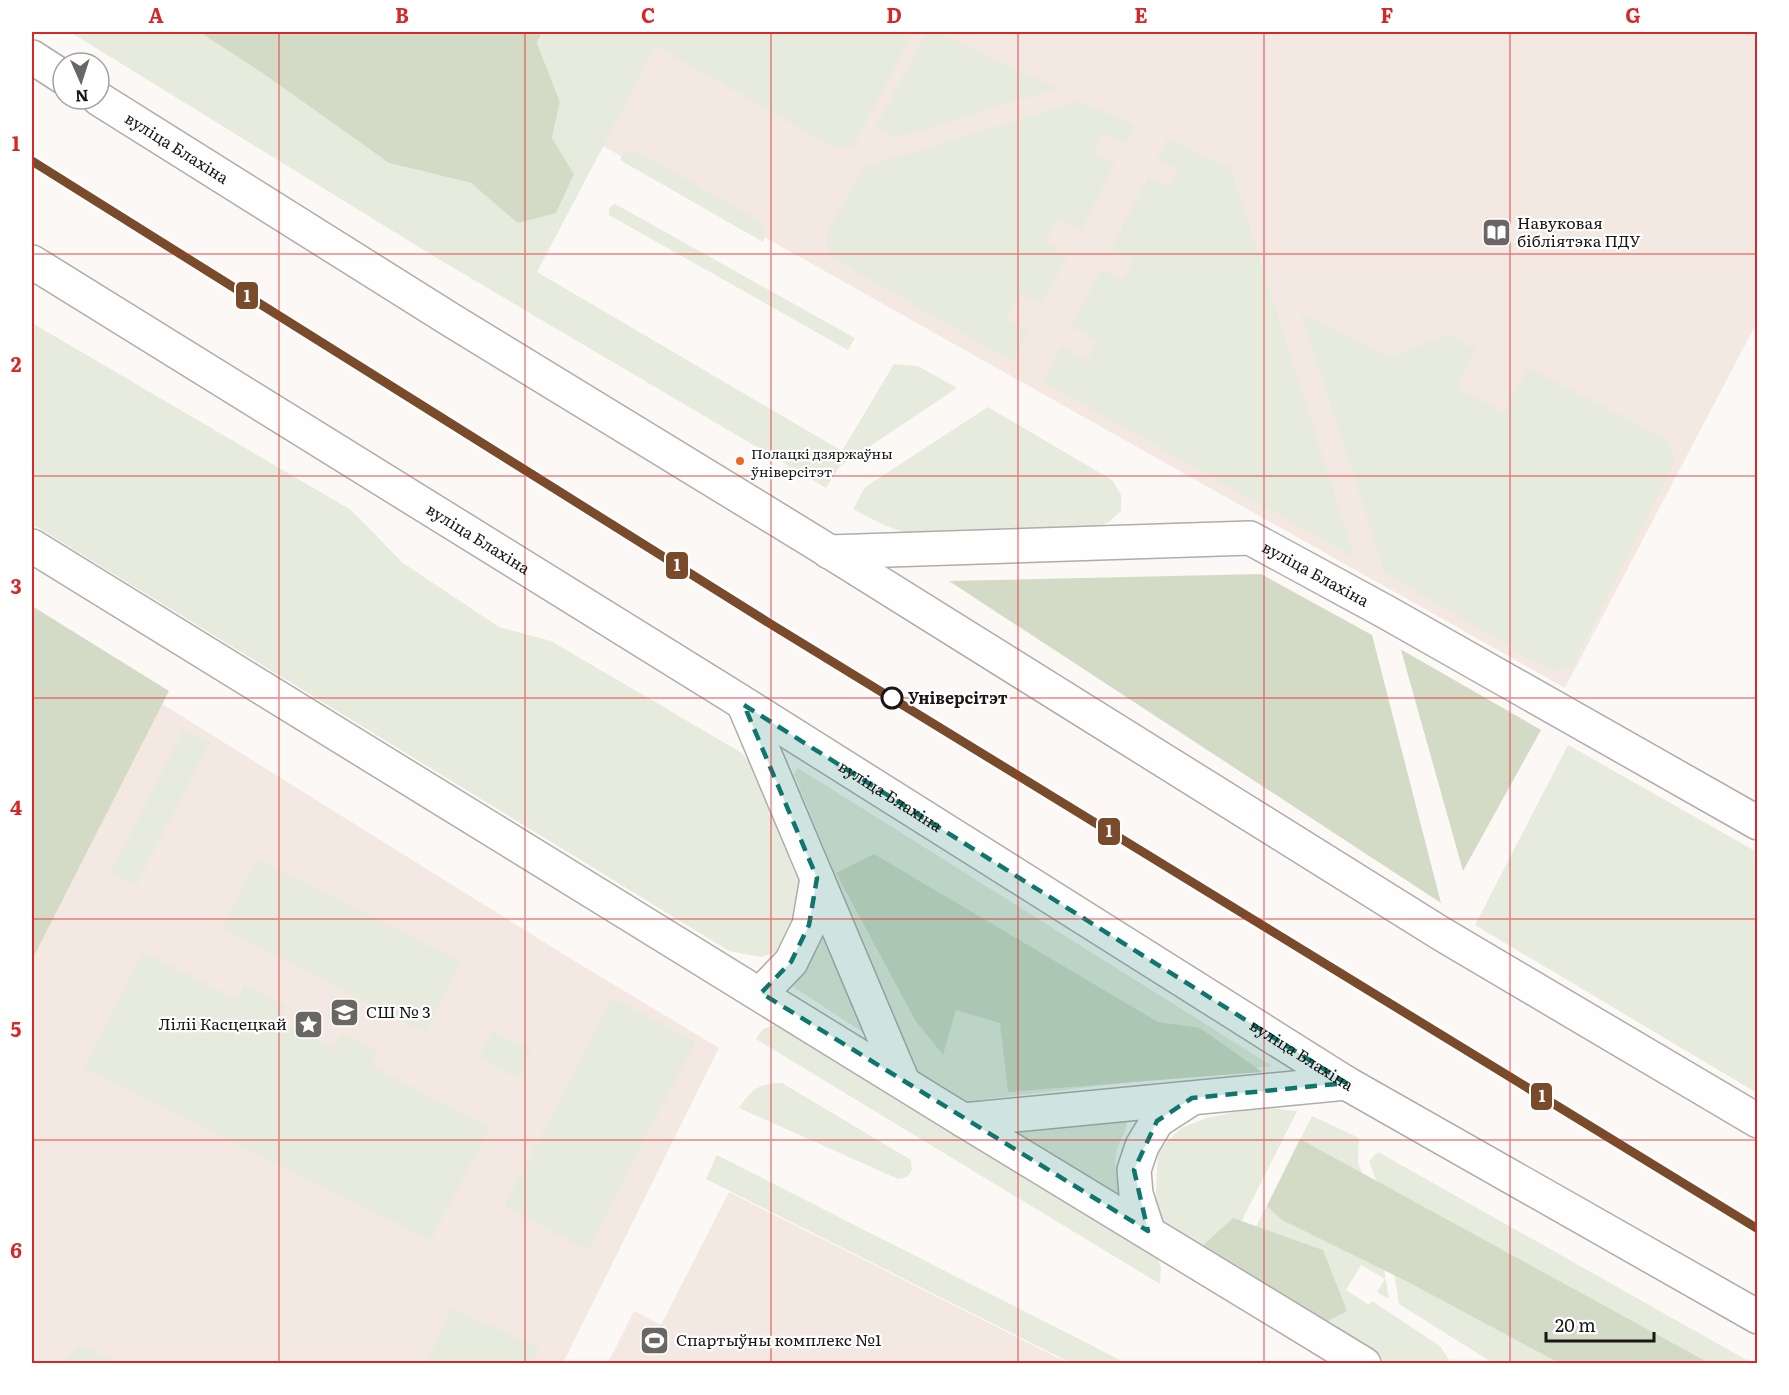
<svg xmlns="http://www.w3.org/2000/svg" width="1789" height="1395" viewBox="0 0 1789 1395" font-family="Literata,serif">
	<rect width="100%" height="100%" fill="#fcf8f6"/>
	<!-- built -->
	<path fill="#f4e8e2" d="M 638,32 L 1757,32 L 1757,322 L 1565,688 L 585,136 Z
		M 162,704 L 576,962 L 719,1048 L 563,1363 L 32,1363 L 32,960 Z
		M 729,1192 L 1068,1363 L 608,1363 L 634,1311 L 661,1325 Z"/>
	<!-- green -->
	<path fill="#e7ebdd" d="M 70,32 L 199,32 L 261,72 L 389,163 L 471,183 L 519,223 L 574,174 L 552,138 L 560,102 L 537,43 L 542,32 L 913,32 L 853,148 L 835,148 L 656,46 L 537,272 L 842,451 L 894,364 L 918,366 L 957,388 L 840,466 L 826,488 L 435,257 Z
		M 926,32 L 938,32 L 1057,88 L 898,138 L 876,127 Z
		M 1079,101 L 1135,125 L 1126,144 L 1103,133 L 1093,153 L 1115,164 L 1081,230 L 1058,219 L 1046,243 L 1068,255 L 1042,305 L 1021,294 L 1007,319 L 1029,331 L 1012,362 L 833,258 L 826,245 L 827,232 L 864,167 Z
		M 1168,138 L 1231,168 L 1355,558 L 1043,382 L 1061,347 L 1087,360 L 1097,340 L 1071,327 L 1101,269 L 1123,280 L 1133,260 L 1111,249 L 1148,177 L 1169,188 L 1178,170 L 1157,158 Z
		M 640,152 L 759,221 L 766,235 L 763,242 L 620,160 L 623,153 Z
		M 615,204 L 855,338 L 848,350 L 609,215 L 609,208 Z
		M 1301,314 L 1389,357 L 1450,334 L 1476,350 L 1457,388 L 1503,412 L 1528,368 L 1668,439 L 1675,461 L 1572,667 L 1550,671 L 1385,573 Z
		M 32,323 L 351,510 L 403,563 L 499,627 L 551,641 L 742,753 L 755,769 L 802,878 L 798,922 L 783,950 L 761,957 L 729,951 L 32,524 Z
		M 988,407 L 1112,480 L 1121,495 L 1121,511 L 1110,521 L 1097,528 L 919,536 C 895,531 875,521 853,509 L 865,487 Z
		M 184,729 L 210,742 L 136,886 L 110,873 Z
		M 1568,745 L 1757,852 L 1757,1093 L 1475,925 Z
		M 798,768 L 1272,1066 L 960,1102 L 917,1075 L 794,774 Z
		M 257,858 L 461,962 L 425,1032 L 221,928 Z
		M 827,932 L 870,1037 L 784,981 L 813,954 Z
		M 143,952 L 237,999 L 245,984 L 285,1005 L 278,1020 L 334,1048 L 341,1033 L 378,1052 L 372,1066 L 490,1127 L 431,1240 L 84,1069 Z
		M 612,998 L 696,1041 L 588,1250 L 504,1207 Z
		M 775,1025 L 785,1026 L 1154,1249 L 1161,1267 L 1160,1284 L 756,1039 L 763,1029 Z
		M 492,1031 L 531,1050 L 517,1078 L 478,1058 Z
		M 782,1083 L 911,1160 L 912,1170 L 907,1177 L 898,1179 L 739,1108 C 753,1088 757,1084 782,1083 Z
		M 1257,1107 L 1297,1111 L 1220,1264 L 1170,1234 L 1155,1210 L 1158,1151 L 1181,1128 L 1207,1118 Z
		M 1312,1116 L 1359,1138 L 1358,1162 L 1373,1203 L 1389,1299 L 1377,1292 L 1385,1279 L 1361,1265 L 1346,1290 L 1369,1305 L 1372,1301 L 1440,1346 L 1451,1363 L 1379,1363 L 1233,1272 Z
		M 1126,1120 C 1127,1133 1122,1135 1118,1146 C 1111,1167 1119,1188 1124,1208 L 997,1127 Z
		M 1378,1152 L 1752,1363 L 1493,1363 L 1399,1304 L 1382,1198 L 1369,1161 Z
		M 717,1155 L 1126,1363 L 1071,1363 L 706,1179 Z
		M 452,1308 L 539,1348 L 532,1363 L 426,1363 Z
		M 78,1344 L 119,1363 L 59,1363 Z"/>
	<!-- forest -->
	<path fill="#d3dbc6" d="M 199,32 L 542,32 L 537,43 L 560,102 L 552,138 L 574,174 L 556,213 L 518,223 L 471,183 L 389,163 L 261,72 Z
		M 1261,574 L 1372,635 L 1441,903 L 949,581 Z
		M 32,606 L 169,691 L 32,960 Z
		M 1402,650 L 1541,730 L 1463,871 L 1401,650 Z
		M 874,854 L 1158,1022 L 1200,1028 L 1262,1072 L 1008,1092 L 1000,1023 L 956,1010 L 943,1055 L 915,1020 L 836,873 Z
		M 1300,1139 L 1709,1363 L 1559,1363 L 1408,1282 L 1282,1220 L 1267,1206 Z
		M 1233,1218 L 1323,1250 L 1347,1311 L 1326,1322 L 1200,1248 Z"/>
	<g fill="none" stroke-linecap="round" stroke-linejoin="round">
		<defs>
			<g id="street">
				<path id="s1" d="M 829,552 L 1250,538 L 1386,612 L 1758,823"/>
			</g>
			<g id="secondary">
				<path d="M 32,57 L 63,77"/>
				<path id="s2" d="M 99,99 L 451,320 L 814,542 L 1440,933 L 1758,1121"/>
				<path id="s3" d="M 32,262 L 727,693 L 1346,1083 L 1758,1317"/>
				<path d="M 32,546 L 963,1120 L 1364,1364"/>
				<path d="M 744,705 L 903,1082"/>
				<path d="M 761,993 L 791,962 L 809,925 L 817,878"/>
				<path d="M 963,1120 L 1346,1083"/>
				<path d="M 1148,1231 L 1136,1194 L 1134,1170 L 1142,1146 L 1157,1121 L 1191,1099"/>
			</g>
		</defs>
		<!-- street casing -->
		<use href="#street" stroke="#afacaa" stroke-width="36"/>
		<!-- secondary casing -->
		<use href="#secondary" stroke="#afacaa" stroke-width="36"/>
		<!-- street -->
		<use href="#street" stroke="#fffefe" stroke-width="33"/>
		<!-- secondary -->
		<use href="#secondary" stroke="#fffefe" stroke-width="33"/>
		<defs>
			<path id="tram-1" d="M 32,161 L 769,623 L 1758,1229"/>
		</defs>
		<!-- tram-1 casing -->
		<use href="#tram-1" stroke="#fff" stroke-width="14"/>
		<!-- tram-1 -->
		<use href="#tram-1" stroke="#7a4b2a" stroke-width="9"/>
	</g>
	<!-- marked area -->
	<path fill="#0f766e" fill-opacity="0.2" stroke="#0f766e" stroke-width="4.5" stroke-dasharray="12 8" stroke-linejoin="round" d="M 744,705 L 1346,1083 L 1192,1098 L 1157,1121 L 1134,1170 L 1148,1231 L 761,993 L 791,962 L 809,925 L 817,878 Z"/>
	<!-- grid -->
	<path fill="none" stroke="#d62828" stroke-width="1.5" stroke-opacity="0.55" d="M 279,32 L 279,1364M 525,32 L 525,1364M 771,32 L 771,1364M 1018,32 L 1018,1364M 1264,32 L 1264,1364M 1510,32 L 1510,1364M 32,254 L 1758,254M 32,476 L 1758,476M 32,698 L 1758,698M 32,919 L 1758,919M 32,1140 L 1758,1140"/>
	<!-- icons -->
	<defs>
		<symbol id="library-square" viewBox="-11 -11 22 22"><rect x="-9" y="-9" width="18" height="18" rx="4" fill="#6a6664" stroke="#fff"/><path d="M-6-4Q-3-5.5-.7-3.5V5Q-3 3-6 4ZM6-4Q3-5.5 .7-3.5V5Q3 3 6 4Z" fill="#fff"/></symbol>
		<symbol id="school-square" viewBox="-11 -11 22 22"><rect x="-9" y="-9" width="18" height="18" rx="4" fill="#6a6664" stroke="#fff"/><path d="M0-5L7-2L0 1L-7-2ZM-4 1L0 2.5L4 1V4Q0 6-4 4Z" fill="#fff"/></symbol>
		<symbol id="sight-square" viewBox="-11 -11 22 22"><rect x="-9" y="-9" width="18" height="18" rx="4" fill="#6a6664" stroke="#fff"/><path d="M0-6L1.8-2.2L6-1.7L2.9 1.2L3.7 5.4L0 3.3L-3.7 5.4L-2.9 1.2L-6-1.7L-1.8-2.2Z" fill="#fff"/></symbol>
		<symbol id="stadium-square" viewBox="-11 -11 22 22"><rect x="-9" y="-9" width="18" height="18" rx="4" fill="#6a6664" stroke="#fff"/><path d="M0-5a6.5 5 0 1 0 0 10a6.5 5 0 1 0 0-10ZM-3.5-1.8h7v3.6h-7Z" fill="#fff"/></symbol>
	</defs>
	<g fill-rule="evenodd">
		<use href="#library-square" x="1480" y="216" width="33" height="33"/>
		<use href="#school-square" x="328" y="996" width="33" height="33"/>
		<use href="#sight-square" x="292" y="1008" width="33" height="33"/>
		<use href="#stadium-square" x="638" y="1324" width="33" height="33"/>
	</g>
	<!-- markers -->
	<circle fill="#f26522" stroke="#fff" stroke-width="2" cx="740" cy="461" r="5"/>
	<circle fill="#fff" stroke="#1b1716" stroke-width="3" cx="892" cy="698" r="10"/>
	<g text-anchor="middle" stroke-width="4.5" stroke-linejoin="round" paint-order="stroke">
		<!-- bus labels -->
		<g font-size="14" fill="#1b1716" stroke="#fff" text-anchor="start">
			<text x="751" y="459">Полацкі дзяржаўны<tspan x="751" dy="18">ўніверсітэт</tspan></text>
		</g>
		<!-- street labels -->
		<g font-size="16" fill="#1b1716" stroke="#fff">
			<text dy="6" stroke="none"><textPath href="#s2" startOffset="92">вуліца Блахіна</textPath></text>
			<text dy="6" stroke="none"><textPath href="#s3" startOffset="525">вуліца Блахіна</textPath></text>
			<text dy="6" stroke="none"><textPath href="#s1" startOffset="496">вуліца Блахіна</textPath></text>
			<text dy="6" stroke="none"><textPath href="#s3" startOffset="1011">вуліца Блахіна</textPath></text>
			<text dy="6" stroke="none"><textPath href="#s3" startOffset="1497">вуліца Блахіна</textPath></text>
		</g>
		<!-- poi labels -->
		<g font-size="16" fill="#1b1716" stroke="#fff" text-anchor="start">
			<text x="1517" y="229">Навуковая<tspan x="1517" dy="18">бібліятэка ПДУ</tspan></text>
			<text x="366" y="1018">СШ № 3</text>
			<text x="287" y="1030" text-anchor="end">Ліліі Касцецкай</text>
			<text x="676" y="1346">Спартыўны комплекс №1</text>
		</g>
		<!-- stop labels -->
		<g font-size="16" font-weight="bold" fill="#1b1716" stroke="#fff" text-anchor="start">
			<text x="908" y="704">Універсітэт</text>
		</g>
	</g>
	<g stroke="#fff" stroke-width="2">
		<rect x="235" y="281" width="24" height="29" rx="6" fill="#7a4b2a"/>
		<rect x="665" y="551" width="24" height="29" rx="6" fill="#7a4b2a"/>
		<rect x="1097" y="817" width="24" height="29" rx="6" fill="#7a4b2a"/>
		<rect x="1530" y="1082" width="23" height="29" rx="6" fill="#7a4b2a"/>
	</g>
	<g font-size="16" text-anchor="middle" font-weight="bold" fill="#fff">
		<text x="247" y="302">1</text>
		<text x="677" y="571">1</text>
		<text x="1109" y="837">1</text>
		<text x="1542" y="1102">1</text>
	</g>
	<!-- border -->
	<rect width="1789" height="1395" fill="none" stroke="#ffffff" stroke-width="66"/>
	<!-- north arrow -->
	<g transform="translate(81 81) rotate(177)"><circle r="28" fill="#ffffff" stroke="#a4a2a2" stroke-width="1.5"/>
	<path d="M0-4.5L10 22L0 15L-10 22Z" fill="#6a6664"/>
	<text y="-9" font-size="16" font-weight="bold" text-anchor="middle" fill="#1b1716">N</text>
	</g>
	<!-- scale -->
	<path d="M1546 1332v9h108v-9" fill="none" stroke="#1b1716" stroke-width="3"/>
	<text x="1555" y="1332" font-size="18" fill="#1b1716" stroke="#ffffff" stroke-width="4.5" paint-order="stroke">20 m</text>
	<rect x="33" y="33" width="1723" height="1329" fill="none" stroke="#d62828" stroke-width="2"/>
	<g font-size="20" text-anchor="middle" font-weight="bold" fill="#d62828">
		<text x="156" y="23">A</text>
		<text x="402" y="23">B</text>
		<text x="648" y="23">C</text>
		<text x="894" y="23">D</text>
		<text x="1141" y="23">E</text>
		<text x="1387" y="23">F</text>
		<text x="1633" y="23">G</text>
		<text x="16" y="151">1</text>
		<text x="16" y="372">2</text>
		<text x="16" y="594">3</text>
		<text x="16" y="815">4</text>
		<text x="16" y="1037">5</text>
		<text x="16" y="1258">6</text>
	</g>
</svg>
